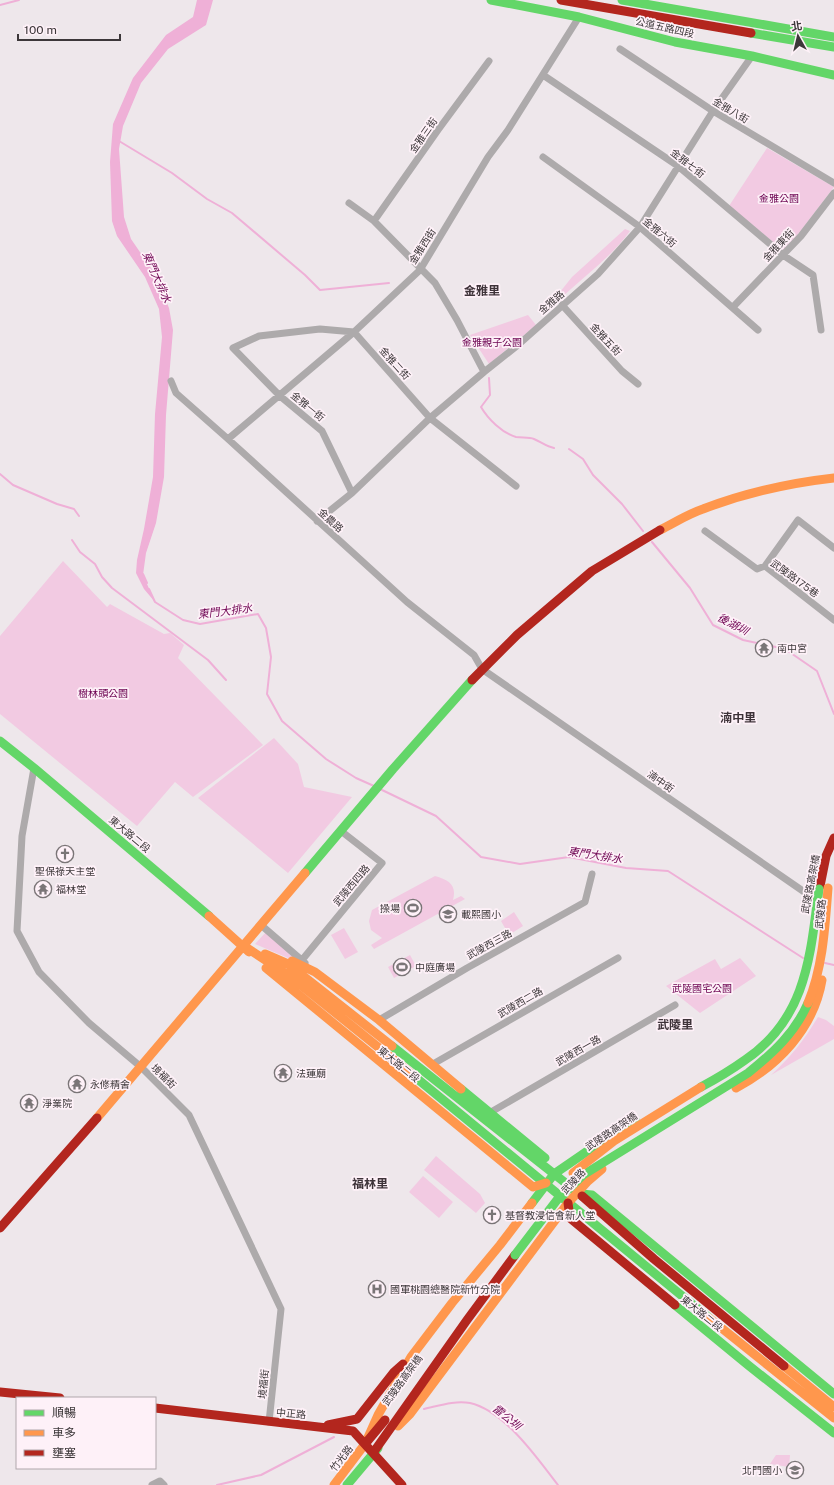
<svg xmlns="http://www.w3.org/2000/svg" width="834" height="1485" viewBox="0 0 834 1485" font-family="'Public Sans','Noto Sans TC',sans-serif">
	<rect width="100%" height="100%" fill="#eee7eb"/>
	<!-- green -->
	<path fill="#f2cae2" d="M 767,148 L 834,187 L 799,233 L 783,250 L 729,206 Z
		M 625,229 L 630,231 C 613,255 585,276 563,296 L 560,292 L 572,277 Z
		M 528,315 L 536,325 L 489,364 L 470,335 Z
		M 63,561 L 107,607 L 110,604 L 164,634 L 170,633 L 184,645 L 178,658 L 263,745 L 193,797 L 175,782 L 137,826 L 0,714 L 0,636 Z
		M 274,738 L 298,764 L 304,787 L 352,797 L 288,873 L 198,798 Z
		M 435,876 C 449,880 457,885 453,900 L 461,896 L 465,899 L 374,949 L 371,945 L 382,938 L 371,930 L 369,921 L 372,910 Z
		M 514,912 L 523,926 L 509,935 L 501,921 Z
		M 344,928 L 358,952 L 345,959 L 331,935 Z
		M 266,932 L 300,963 L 255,944 Z
		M 410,955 L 416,966 L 394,978 L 388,967 Z
		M 740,958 L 756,976 L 700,1013 L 666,986 L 715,959 L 721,969 Z
		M 818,1017 L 826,1020 L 834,1026 L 834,1039 L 771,1075 C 790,1058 805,1039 818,1017 Z
		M 436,1156 L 480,1194 L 485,1203 L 476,1213 L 424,1170 Z
		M 423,1176 L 453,1202 L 439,1218 L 409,1192 Z
		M 776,1455 L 790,1455 L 789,1467 L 770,1464 Z"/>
	<!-- water -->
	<path fill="#efb0d7" d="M 197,0 L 213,0 L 206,25 L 168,49 L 141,83 L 123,126 L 119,149 L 124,217 L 131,239 L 153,271 L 169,308 L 173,330 L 166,415 L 164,477 L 156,523 L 146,553 L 143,575 L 155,602 L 144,589 L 136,573 L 137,560 L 144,529 L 153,477 L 155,414 L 162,337 L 159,309 L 145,277 L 117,236 L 112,221 L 110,162 L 113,124 L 133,78 L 166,35 L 193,17 Z"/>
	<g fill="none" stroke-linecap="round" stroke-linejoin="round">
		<!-- stream -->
		<path stroke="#efb0d7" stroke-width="2" d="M 0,5 L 19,0
			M 119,141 L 172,173 L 207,199 L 232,213 L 305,275 L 320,290 L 389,283
			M 489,378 L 490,395 L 481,407 C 488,419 502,433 516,437 C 522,438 529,437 534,439 C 541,442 547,447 554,448
			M 569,449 L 583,459 L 593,475 L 622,504 L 643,531
			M 0,474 L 13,485 L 57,504 L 74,509 L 79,516
			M 72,540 L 80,552 L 95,564 L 102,577 L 112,588 L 208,660 L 226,680
			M 652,542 L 690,588 L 713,625 L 743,640 L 785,649 L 817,671 L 834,714
			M 143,574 L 147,583
			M 149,589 L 155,602 L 183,620 L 200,624 L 258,614 L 266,628 L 271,657 L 267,694 L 282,721 L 326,759 L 356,778 L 374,786
			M 380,789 L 436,816 L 481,857 L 520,864 L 569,857 L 626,868 L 668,871 L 803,958
			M 825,963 L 834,965
			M 424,1409 C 438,1406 455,1400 470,1403 C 505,1411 537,1458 558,1485
			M 217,1485 L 261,1475 L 334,1437"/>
		<!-- street -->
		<path stroke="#adaaab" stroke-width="7" d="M 620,49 L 713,111 L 834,183
			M 543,75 L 678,166 L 783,255 L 813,275 L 821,330
			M 543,157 L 640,227 L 758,330
			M 349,203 L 374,221 L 435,283 L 457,320 L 484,372
			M 374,221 L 438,130 L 489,61
			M 562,305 L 622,371 L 638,384
			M 733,307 L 801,236 L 834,193
			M 171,381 L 176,393 L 228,439 L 407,602 L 474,655 L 482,669 L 813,898 L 820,901
			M 228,439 L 354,332 L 420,270 L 488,157 L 508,130 L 579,17
			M 352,493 L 322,431 L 280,396 L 233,348 L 259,336 L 320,329 L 354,332 L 430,418 L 516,486
			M 317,521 L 352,493 L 430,418 L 484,372 L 518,345 L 598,274 L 640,227 L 713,111 L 752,56
			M 705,531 L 757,569 L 765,566 L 834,620
			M 765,566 L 798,520 L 834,548
			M 34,768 L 22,836 L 17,931 L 39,972 L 89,1023 L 141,1067 L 189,1115 L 281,1309 L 269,1422
			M 261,925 L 305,963
			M 302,960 L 382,863 L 341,831
			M 379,1020 L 467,968 L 585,902 L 592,874
			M 433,1064 L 618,958
			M 491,1112 L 675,1005
			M 152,1485 L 160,1481 L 164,1485"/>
		<!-- fast -->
		<path stroke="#63d668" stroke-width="9" d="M 491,0 L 579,17 L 675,42 L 752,56 L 834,75
			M 622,0 L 834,37
			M 751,33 L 834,47
			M 0,741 L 34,768 L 209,916
			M 305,873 L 393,769 L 472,680
			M 392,1046 L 582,1196
			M 409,1072 L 709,1318
			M 461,1089 L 545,1158
			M 581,1194 L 592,1195 L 834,1394
			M 532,1203 L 554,1174 L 621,1128 L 635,1120
			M 675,1305 L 748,1365 L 834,1433
			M 347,1485 L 378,1448"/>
		<!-- slow -->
		<path stroke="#ff974d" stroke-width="9" d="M 660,530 C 674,523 688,514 703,509 C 745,493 790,483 834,478
			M 209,916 L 249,952
			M 244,946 L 291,977 L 409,1072
			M 265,954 L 288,964 L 392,1046
			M 292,961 L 315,972 L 379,1020 L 461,1089
			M 266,968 L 533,1187 L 546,1183
			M 736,1088 C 778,1066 814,1028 822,980
			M 97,1118 L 305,873
			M 709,1318 L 834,1418
			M 784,1366 L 834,1407
			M 398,1426 L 410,1414 L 568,1203 L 588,1181 L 602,1169
			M 334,1485 L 365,1444 L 378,1415 L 411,1357 L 452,1303 L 500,1245 L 532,1203"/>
		<!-- jam -->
		<path stroke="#b3261e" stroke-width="9" d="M 561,0 L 751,33
			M 472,680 L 517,635 L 592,571 L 660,530
			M 820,886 L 826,856 L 834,838
			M 582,1196 L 654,1259 L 784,1366
			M 568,1203 L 570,1218 L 675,1305
			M 0,1228 L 97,1118
			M 0,1392 L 60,1398
			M 155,1408 L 353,1431 L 402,1485
			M 328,1425 L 357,1419 L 394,1372 L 403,1364
			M 365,1444 L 385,1420
			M 373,1453 L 467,1320 L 515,1255"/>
		<!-- fast-bridge -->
		<path stroke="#63d668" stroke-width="9" d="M 701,1087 C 716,1079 731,1070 745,1060 C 807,1018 810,956 819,889
			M 515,1255 L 557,1200 L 583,1175 L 748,1073 C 773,1053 795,1033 808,1003"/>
		<!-- slow-bridge -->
		<path stroke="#ff974d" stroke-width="9" d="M 808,1003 C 823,967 825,927 828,888
			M 573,1173 L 614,1141 L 701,1087"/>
	</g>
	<!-- icons -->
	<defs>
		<symbol id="temple-ring" viewBox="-11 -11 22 22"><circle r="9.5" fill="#fef1f8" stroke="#7a7577" stroke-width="1.5"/><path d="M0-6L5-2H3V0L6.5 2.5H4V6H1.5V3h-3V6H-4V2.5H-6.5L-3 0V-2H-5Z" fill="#7a7577"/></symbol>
		<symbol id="church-ring" viewBox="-11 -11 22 22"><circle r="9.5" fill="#fef1f8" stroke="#7a7577" stroke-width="1.5"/><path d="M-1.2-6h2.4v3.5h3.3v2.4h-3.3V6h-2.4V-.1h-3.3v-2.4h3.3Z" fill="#7a7577"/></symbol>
		<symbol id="stadium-ring" viewBox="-11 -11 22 22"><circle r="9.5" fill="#fef1f8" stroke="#7a7577" stroke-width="1.5"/><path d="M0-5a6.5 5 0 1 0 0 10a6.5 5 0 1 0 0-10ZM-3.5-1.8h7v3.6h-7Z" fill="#7a7577"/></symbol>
		<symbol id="school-ring" viewBox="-11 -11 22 22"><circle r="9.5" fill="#fef1f8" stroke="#7a7577" stroke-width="1.5"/><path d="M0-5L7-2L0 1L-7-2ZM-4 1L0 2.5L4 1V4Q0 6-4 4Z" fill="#7a7577"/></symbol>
		<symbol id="hospital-ring" viewBox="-11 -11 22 22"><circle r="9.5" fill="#fef1f8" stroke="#7a7577" stroke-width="1.5"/><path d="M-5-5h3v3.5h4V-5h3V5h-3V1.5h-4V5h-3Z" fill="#7a7577"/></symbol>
	</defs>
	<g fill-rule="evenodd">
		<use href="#temple-ring" x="754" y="638" width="20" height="20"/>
		<use href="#church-ring" x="55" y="844" width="20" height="20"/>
		<use href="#temple-ring" x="33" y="879" width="20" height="20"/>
		<use href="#stadium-ring" x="403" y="898" width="20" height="20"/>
		<use href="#school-ring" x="438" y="904" width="20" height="20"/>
		<use href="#stadium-ring" x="392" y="957" width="20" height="20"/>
		<use href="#temple-ring" x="273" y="1063" width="20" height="20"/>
		<use href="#temple-ring" x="67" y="1074" width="20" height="20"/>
		<use href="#temple-ring" x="19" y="1093" width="20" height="20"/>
		<use href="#church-ring" x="482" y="1205" width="20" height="20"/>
		<use href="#hospital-ring" x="367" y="1279" width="20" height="20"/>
		<use href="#school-ring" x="785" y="1460" width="20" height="20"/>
	</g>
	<g text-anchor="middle" stroke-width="3.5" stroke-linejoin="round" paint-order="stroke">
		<!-- street labels -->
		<g font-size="10" fill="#3c3739" stroke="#fef1f8">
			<text transform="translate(665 27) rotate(13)" y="4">公道五路四段</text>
			<text transform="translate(731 110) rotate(31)" y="4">金雅八街</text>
			<text transform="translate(423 135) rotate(-55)" y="4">金雅三街</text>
			<text transform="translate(688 163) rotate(38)" y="4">金雅七街</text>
			<text transform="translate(660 232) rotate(40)" y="4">金雅六街</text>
			<text transform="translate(778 245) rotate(-47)" y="4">金雅東街</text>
			<text transform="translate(422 246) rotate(-58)" y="4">金雅西街</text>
			<text transform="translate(551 302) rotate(-41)" y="4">金雅路</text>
			<text transform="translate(606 339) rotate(47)" y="4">金雅五街</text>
			<text transform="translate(395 363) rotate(48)" y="4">金雅二街</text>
			<text transform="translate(308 406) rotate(39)" y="4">金雅一街</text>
			<text transform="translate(331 520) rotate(42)" y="4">金農路</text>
			<text transform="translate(795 578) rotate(36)" y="4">武陵路175巷</text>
			<text transform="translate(661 781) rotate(35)" y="4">湳中街</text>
			<text transform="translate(130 834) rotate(40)" y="4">東大路二段</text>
			<text transform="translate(810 884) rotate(-79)" y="4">武陵路高架橋</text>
			<text transform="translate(351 885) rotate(-50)" y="4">武陵西四路</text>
			<text transform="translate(820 914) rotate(-84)" y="4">武陵路</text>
			<text transform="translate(489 944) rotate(-29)" y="4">武陵西三路</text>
			<text transform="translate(520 1002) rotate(-30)" y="4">武陵西二路</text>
			<text transform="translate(578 1050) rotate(-30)" y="4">武陵西一路</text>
			<text transform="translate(399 1064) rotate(39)" y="4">東大路二段</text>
			<text transform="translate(164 1076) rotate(45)" y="4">境福街</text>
			<text transform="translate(611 1131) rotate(-34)" y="4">武陵路高架橋</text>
			<text transform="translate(573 1181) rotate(-47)" y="4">武陵路</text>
			<text transform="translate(702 1313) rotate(39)" y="4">東大路二段</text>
			<text transform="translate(402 1380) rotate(-54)" y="4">武陵路高架橋</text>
			<text transform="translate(263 1384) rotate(-84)" y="4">境福街</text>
			<text transform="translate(291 1413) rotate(5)" y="4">中正路</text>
			<text transform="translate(341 1458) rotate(-52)" y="4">竹光路</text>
		</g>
		<!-- park labels -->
		<g font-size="10" fill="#6b0050" stroke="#fef1f8">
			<text x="779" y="202">金雅公園</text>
			<text x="492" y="346">金雅親子公園</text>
			<text x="103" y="697">樹林頭公園</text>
			<text x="702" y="992">武陵國宅公園</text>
		</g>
		<!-- poi labels -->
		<g font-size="10" fill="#3c3739" stroke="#fef1f8" text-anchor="start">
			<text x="777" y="652">南中宮</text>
			<text x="65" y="875" text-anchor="middle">聖保祿天主堂</text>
			<text x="56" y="893">福林堂</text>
			<text x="400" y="912" text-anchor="end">操場</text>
			<text x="461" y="918">載熙國小</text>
			<text x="415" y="971">中庭廣場</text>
			<text x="296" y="1077">法蓮廟</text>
			<text x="90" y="1088">永修精舍</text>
			<text x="42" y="1107">淨業院</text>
			<text x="505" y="1219">基督教浸信會新人堂</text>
			<text x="390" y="1293">國軍桃園總醫院新竹分院</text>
			<text x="782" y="1474" text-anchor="end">北門國小</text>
		</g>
		<!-- water labels -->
		<g font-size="11" font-style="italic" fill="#700654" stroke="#fef1f8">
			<text transform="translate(157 277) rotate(66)" y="4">東門大排水</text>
			<text transform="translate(225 611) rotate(-7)" y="4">東門大排水</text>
			<text transform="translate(733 624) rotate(28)" y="4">後湖圳</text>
			<text transform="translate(595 855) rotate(9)" y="4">東門大排水</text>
			<text transform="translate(507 1417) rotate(39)" y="4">雷公圳</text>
		</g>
		<!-- quarter labels -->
		<g font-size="12" font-weight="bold" fill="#3e3339" stroke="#fef1f8">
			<text x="482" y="295">金雅里</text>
			<text x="738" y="722">湳中里</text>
			<text x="675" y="1029">武陵里</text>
			<text x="370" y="1188">福林里</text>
		</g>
	</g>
	<!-- legend -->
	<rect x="16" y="1397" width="140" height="72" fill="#fef1f8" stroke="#b0a7ac"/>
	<rect x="24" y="1410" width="20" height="6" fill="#63d668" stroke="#b0a7ac"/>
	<text x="52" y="1417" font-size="12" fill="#3c3739">順暢</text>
	<rect x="24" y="1430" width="20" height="6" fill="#ff974d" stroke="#b0a7ac"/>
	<text x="52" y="1437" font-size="12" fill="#3c3739">車多</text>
	<rect x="24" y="1450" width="20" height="6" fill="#b3261e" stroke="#b0a7ac"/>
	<text x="52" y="1457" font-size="12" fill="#3c3739">壅塞</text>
	<!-- north arrow -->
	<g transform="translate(798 36) rotate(352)" stroke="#fef1f8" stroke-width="3" paint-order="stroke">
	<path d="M0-3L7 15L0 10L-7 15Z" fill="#3c3739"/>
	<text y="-6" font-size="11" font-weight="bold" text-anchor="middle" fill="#3c3739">北</text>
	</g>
	<!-- scale -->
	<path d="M18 34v6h102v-6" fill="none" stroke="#3c3739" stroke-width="2"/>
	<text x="24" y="34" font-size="12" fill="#3c3739" stroke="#fef1f8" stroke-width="3" paint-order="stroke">100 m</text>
</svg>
